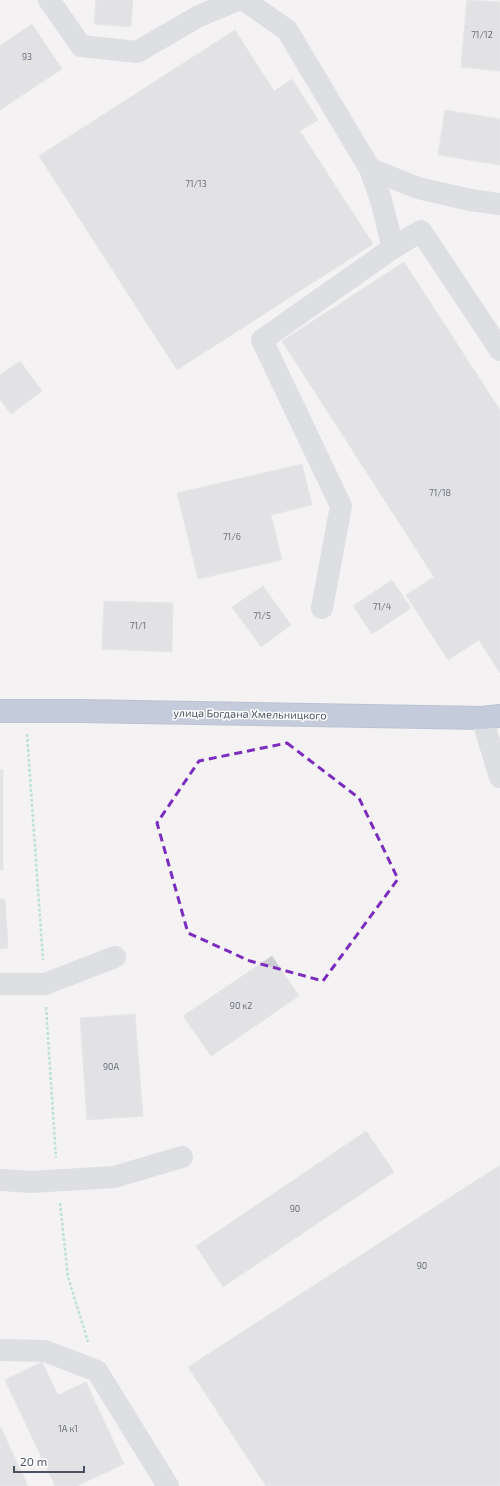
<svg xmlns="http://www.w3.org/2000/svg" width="500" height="1486" viewBox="0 0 500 1486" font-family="'Exo 2',sans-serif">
	<rect width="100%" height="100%" fill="#f4f2f2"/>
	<!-- building -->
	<path fill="#ccced4" stroke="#d6d7dd" d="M 96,0 L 133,0 L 131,27 L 94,24 Z
		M 467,0 L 500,2 L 500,71 L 461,67 Z
		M 32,24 L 62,69 L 0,110 L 0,46 Z
		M 235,30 L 274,91 L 292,79 L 318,120 L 300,131 L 373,244 L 177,370 L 39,156 Z
		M 445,110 L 500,119 L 500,165 L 438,155 Z
		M 404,262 L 500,410 L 500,673 L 479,640 L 448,660 L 406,595 L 434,577 L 282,341 Z
		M 20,361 L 42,391 L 11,414 L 0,399 L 0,375 Z
		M 302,464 L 312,505 L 271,515 L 282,560 L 198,579 L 177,493 Z
		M 392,580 L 411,608 L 372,634 L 353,606 Z
		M 263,586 L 291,625 L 261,647 L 232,607 Z
		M 104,601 L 173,603 L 172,652 L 102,649 Z
		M 0,770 L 3,770 L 3,870 L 0,870 Z
		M 0,899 L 5,899 L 8,948 L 0,949 Z
		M 272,956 L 299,996 L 211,1056 L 183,1016 Z
		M 135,1014 L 143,1116 L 87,1120 L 80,1018 Z
		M 366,1131 L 394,1172 L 223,1287 L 196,1246 Z
		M 500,1165 L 500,1486 L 266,1486 L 188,1367 Z
		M 42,1362 L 58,1395 L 86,1382 L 124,1464 L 77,1486 L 55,1486 L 5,1380 Z
		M 0,1426 L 28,1486 L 0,1486 Z"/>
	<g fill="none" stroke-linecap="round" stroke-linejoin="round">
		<defs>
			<path id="highway" d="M 0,711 L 79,711 L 482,718 L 500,716"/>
		</defs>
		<!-- highway casing -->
		<use href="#highway" stroke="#7688ab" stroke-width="24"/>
		<!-- path -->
		<path stroke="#7aceb1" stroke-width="2.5" stroke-dasharray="3 2" stroke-linecap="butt" d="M 27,734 L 43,960
			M 46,1007 L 56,1158
			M 60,1203 L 68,1277 L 88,1342"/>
		<!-- minor -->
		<path stroke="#c0c7d1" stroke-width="22" d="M 49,0 L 81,46 L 137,52 L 199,16 L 237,0
			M 244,0 L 287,30 L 370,169 L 418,188 L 470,200 L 500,204
			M 370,169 L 381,200 L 393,248
			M 322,608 L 341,506 L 262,340 L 393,248 L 421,231 L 500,350
			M 482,718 L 500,777
			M 0,984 L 45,984 L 115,957
			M 0,1180 L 31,1182 L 114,1177 L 182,1157
			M 0,1350 L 45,1351 L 97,1371 L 168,1486"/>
		<!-- highway -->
		<use href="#highway" stroke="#8b9dc0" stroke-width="22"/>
	</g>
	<!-- marked area -->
	<path d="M0 0H500V1486H0ZM 287,743 L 359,798 L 398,879 L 323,981 L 250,961 L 188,933 L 157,823 L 199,761 Z" fill="#f4f2f2" fill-opacity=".55" fill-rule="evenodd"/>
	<path fill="none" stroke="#7b2cbf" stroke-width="3" stroke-dasharray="8 5" stroke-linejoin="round" d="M 287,743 L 359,798 L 398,879 L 323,981 L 250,961 L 188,933 L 157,823 L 199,761 Z"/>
	<g text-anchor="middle" stroke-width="3" stroke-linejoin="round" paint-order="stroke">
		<!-- number labels -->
		<g font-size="9" fill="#6a717d">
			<text x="482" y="38">71/12</text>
			<text x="27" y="60">93</text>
			<text x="196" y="187">71/13</text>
			<text x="440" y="496">71/18</text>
			<text x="232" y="540">71/6</text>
			<text x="382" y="610">71/4</text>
			<text x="262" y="619">71/5</text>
			<text x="138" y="629">71/1</text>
			<text x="241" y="1009">90 к2</text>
			<text x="111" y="1070">90А</text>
			<text x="295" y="1212">90</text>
			<text x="422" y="1269">90</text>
			<text x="68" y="1432">1А к1</text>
		</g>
		<!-- street labels -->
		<g font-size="11" fill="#4a5260" stroke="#fff">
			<text transform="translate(250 714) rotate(1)" y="4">улица Богдана Хмельницкого</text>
		</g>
	</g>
	<!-- scale -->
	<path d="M14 1466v6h70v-6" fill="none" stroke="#4a5260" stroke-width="2"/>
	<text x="20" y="1466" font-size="12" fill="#4a5260" stroke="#ffffff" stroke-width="3" paint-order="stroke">20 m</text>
</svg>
